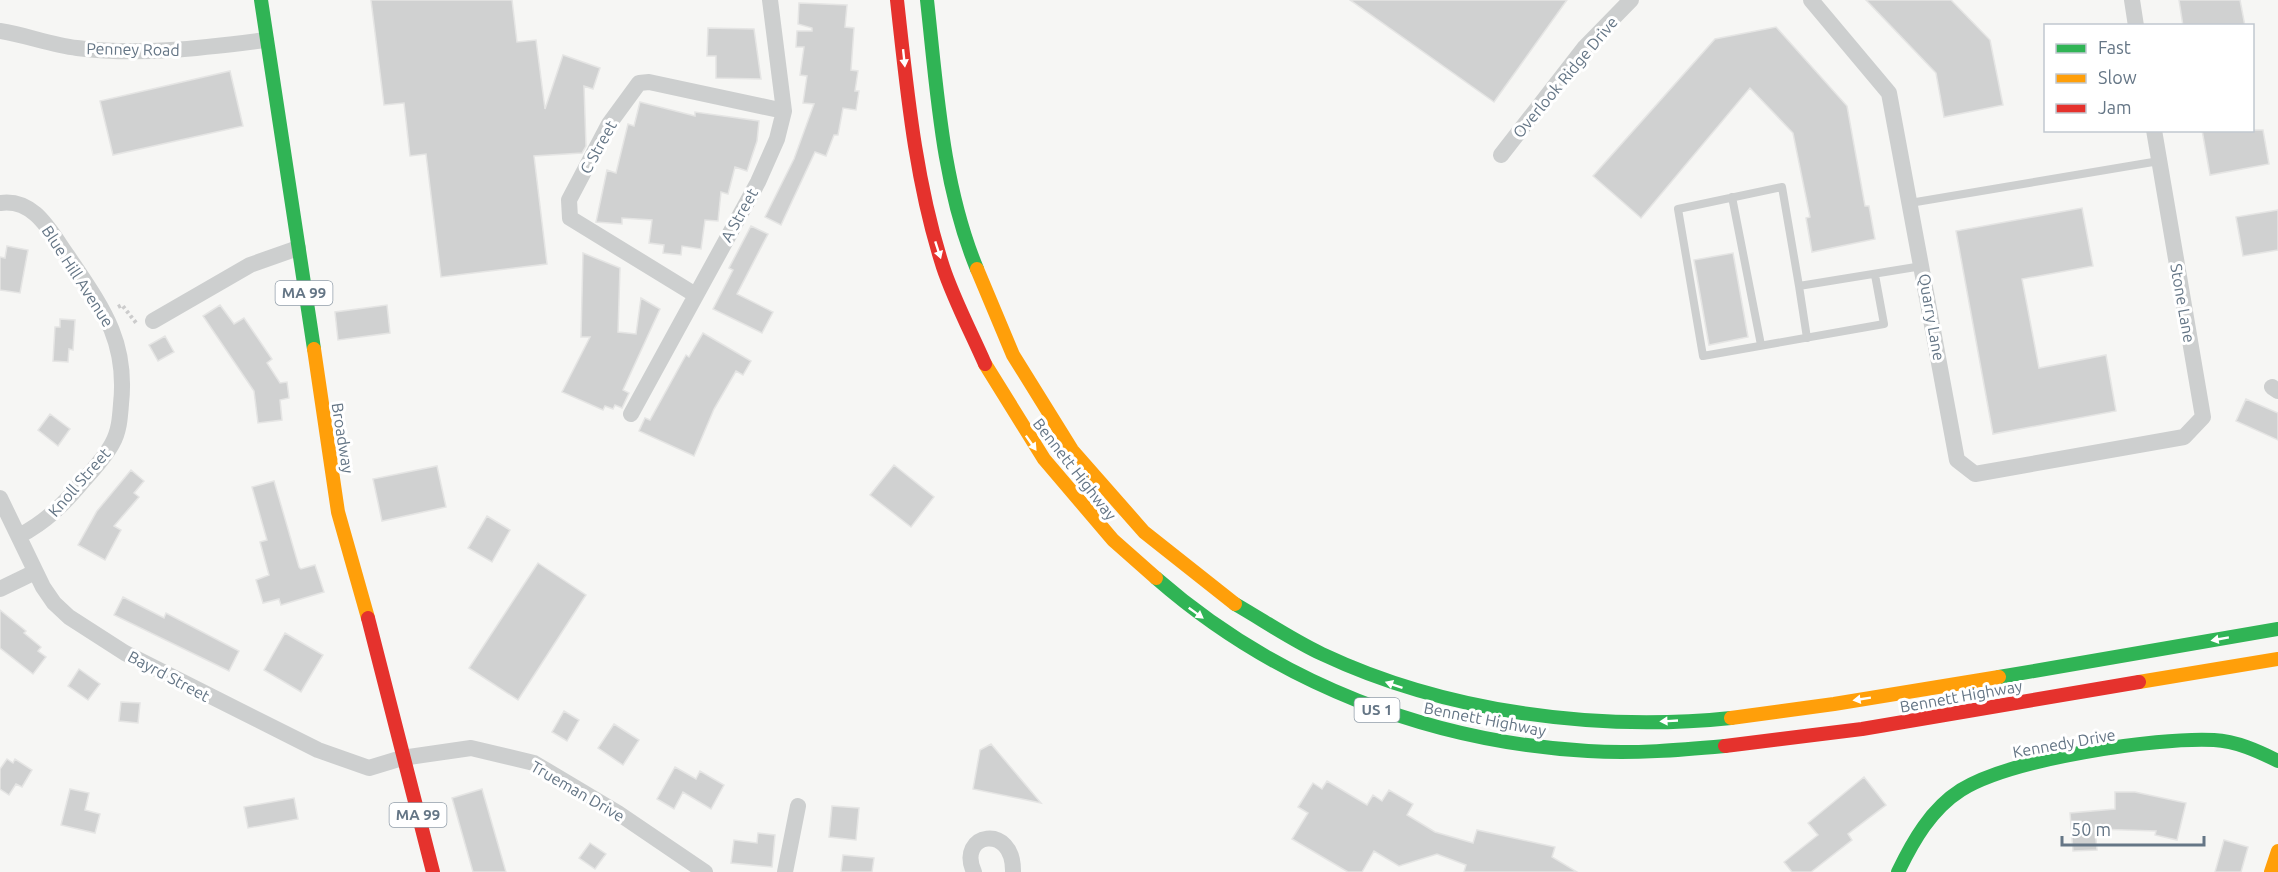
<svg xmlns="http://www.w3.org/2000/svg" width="2278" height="872" viewBox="0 0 2278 872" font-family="Ubuntu,sans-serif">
	<rect width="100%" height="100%" fill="#f6f6f4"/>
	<!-- building -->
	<path fill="#d0d1d1" stroke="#e5e5e4" stroke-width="1.5" d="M 371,0 L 512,0 L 517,42 L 536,40 L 545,109 L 563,55 L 600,68 L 593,89 L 584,86 L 586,146 L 582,153 L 534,156 L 547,264 L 441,277 L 426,154 L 410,156 L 404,103 L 384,105 Z
		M 1350,0 L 1567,0 L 1494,102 Z
		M 1866,0 L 1951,0 L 1990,40 L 2003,105 L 1944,117 L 1936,73 Z
		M 2179,0 L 2240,0 L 2245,26 L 2183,26 Z
		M 799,3 L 847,5 L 845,27 L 854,28 L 851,70 L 858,71 L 855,91 L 859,91 L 856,110 L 843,108 L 838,135 L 834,135 L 826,156 L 815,152 L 781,225 L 765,217 L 794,159 L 814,104 L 803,103 L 807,76 L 800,75 L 804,47 L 796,47 L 797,31 L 812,31 L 812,28 L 798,24 Z
		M 1776,27 L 1847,106 L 1865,206 L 1869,206 L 1875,239 L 1812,252 L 1806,218 L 1810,217 L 1793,133 L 1750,88 L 1641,218 L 1593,176 L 1715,39 Z
		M 708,28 L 754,29 L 761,79 L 716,78 L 716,56 L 707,56 Z
		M 230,71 L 243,126 L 113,155 L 100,101 Z
		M 640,102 L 695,116 L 695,112 L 759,121 L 757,141 L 747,171 L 735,167 L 728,194 L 721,192 L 718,221 L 705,220 L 701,249 L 682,246 L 681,255 L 663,253 L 664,245 L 649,243 L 652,220 L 622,218 L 622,224 L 596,222 L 607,170 L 616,173 L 628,124 L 634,126 Z
		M 2202,130 L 2263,130 L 2269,164 L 2210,175 Z
		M 2082,208 L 2093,266 L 2022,279 L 2039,368 L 2106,355 L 2116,411 L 1993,434 L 1956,231 Z
		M 2278,210 L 2278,250 L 2243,256 L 2236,217 Z
		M 751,226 L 768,234 L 737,294 L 773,312 L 762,333 L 713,309 L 733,270 L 729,268 Z
		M 7,246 L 28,250 L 20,293 L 0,290 L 0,257 L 5,258 Z
		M 583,253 L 620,268 L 618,332 L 636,334 L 641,298 L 660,309 L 623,390 L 629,393 L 622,408 L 615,405 L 613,409 L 605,406 L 603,410 L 562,392 L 590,337 L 581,337 Z
		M 1733,253 L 1748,337 L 1709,345 L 1694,260 Z
		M 220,305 L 234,324 L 244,318 L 272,359 L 267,363 L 280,383 L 287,382 L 289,398 L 280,400 L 282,420 L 258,423 L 254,391 L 203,316 Z
		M 387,305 L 390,333 L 338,340 L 335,312 Z
		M 60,319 L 75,320 L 73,350 L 69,349 L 68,362 L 53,361 L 55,327 L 60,327 Z
		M 703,333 L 751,361 L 743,375 L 736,371 L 714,409 L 694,456 L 639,431 L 645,418 L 650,420 L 686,355 L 689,357 Z
		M 165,336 L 174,352 L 158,361 L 149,345 Z
		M 2246,399 L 2278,413 L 2278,440 L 2236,421 Z
		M 50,414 L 70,429 L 58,446 L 38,430 Z
		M 894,465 L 934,497 L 911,527 L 870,495 Z
		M 437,466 L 446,507 L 382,521 L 373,479 Z
		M 131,470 L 144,481 L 134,493 L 139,497 L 114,526 L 121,530 L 105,560 L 78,545 L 97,511 Z
		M 274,481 L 299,567 L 301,569 L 315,565 L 324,592 L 281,605 L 279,599 L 263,603 L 256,580 L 269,575 L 260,542 L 267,540 L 252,487 Z
		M 487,516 L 510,530 L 492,562 L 468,548 Z
		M 538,563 L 586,595 L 518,700 L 469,668 Z
		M 123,597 L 164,618 L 166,613 L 239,651 L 229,671 L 114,615 Z
		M 0,610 L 26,631 L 24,633 L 41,647 L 38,651 L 46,657 L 33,674 L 0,648 Z
		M 285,633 L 323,655 L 301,692 L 264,670 Z
		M 79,669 L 100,684 L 88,700 L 68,686 Z
		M 121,702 L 140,703 L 138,723 L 119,721 Z
		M 564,711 L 579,720 L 567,741 L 552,732 Z
		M 614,724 L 639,740 L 623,765 L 598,748 Z
		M 991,744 L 1041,803 L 973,789 L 980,750 Z
		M 7,759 L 13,763 L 15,759 L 32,770 L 22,787 L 16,784 L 9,795 L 0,789 L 0,769 Z
		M 675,767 L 696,779 L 700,771 L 724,785 L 711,809 L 683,792 L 674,809 L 657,799 Z
		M 1864,777 L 1886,805 L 1848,834 L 1852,840 L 1811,872 L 1792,872 L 1784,862 L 1818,835 L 1808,823 Z
		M 1327,781 L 1367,805 L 1373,795 L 1382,801 L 1389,790 L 1413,804 L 1407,815 L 1435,832 L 1473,843 L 1477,830 L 1555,847 L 1552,857 L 1577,872 L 1464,872 L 1466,865 L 1437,854 L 1399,866 L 1374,851 L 1362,872 L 1348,872 L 1292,839 L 1308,813 L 1298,807 L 1313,783 L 1322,789 Z
		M 70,789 L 89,793 L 85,810 L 100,814 L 95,833 L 61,825 Z
		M 482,789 L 506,872 L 473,872 L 452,798 Z
		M 2115,792 L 2135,792 L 2186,803 L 2177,840 L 2155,835 L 2156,831 L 2095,829 L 2097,850 L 2073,851 L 2070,813 L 2115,809 Z
		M 294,798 L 298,819 L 248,828 L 244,807 Z
		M 832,806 L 859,808 L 856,840 L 829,837 Z
		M 758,833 L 775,835 L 772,867 L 731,863 L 734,840 L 757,843 Z
		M 2224,840 L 2248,847 L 2241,872 L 2215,872 Z
		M 590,843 L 606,854 L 595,869 L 579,858 Z
		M 843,855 L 874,858 L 872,872 L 841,872 Z"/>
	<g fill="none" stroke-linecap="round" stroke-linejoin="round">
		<!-- path -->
		<path stroke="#ccc" stroke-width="4" stroke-dasharray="3 3" stroke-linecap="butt" d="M 118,307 L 122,305 L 137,324"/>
		<!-- lane -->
		<path stroke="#cdcfcf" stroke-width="8" d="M 1732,197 L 1761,345
			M 1910,203 L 2159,161
			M 1875,275 L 1884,324 L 1703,356 L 1678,209 L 1782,187 L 1799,286 L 1922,266
			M 1799,286 L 1807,338"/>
		<!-- street -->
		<path stroke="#cdcfcf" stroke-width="16" d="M 1811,0 L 1889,93 L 1957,460 L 1975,474 L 2184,437 L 2203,417 L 2154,130
			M 2132,0 L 2136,26
			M 0,31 C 26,35 51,45 77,48 C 141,56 203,48 266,40
			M 1501,155 L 1585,47 L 1631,0
			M 0,203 C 34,198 50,231 67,255 C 101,306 128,340 121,404 C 120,418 119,432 112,444 C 105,457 94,469 84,480 C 65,503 46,522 19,536
			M 694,294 L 570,218 L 569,200 L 609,124 L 639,83 L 649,82 L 784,111
			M 153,321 L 250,265 L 298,248
			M 2272,387 L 2278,391
			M 631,414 L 758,182 L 777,139 L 784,111 L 770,0
			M 0,498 L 43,587 L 54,603 L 69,617 L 125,653 L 318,750 L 369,768 L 402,758 L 471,748 L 534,763 L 618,813 L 705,872
			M 0,589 L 35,572
			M 785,872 L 798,806
			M 974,872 C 956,833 1014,822 1013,872"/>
		<!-- fast -->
		<path stroke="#30b455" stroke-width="14" d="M 261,0 L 314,349
			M 927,0 C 937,90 942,184 977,269
			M 1156,578 C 1276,683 1429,742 1588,751 C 1634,754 1680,750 1725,746
			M 1235,604 C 1263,620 1292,640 1322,654 C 1445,712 1596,732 1731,718
			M 1999,677 L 2278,629
			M 1898,872 C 1913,841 1931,809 1961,790 C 2011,759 2154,737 2214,740 C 2236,741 2258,751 2278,761"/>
		<!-- slow -->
		<path stroke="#ff9f0a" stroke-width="14" d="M 977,269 L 1013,355 L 1072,450 L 1144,532 L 1235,604
			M 314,349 L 338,512 L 368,618
			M 985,364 L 1044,459 L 1113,540 L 1156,578
			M 2139,682 L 2278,659
			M 1731,718 L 1834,704 L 1999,677
			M 2271,872 L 2278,851"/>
		<!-- jam -->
		<path stroke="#e5322d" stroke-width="14" d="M 897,0 C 907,90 915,180 943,267 C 954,300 971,332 985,364
			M 368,618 L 433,872
			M 1725,746 L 1862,729 L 2139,682"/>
	</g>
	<!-- one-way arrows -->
	<defs><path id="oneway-solid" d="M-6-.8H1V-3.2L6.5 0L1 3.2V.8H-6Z" transform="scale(1.5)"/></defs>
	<g fill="#fff">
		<use href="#oneway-solid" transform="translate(904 58) rotate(84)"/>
		<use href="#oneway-solid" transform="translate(938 250) rotate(72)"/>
		<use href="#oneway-solid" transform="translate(1031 443) rotate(55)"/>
		<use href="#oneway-solid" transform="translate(1196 613) rotate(36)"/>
		<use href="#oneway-solid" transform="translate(2220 639) rotate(170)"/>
		<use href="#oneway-solid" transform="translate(1394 685) rotate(-161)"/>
		<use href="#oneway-solid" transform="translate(1862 699) rotate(171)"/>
		<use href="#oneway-solid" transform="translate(1669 721) rotate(177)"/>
	</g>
	<g text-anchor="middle" stroke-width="6" stroke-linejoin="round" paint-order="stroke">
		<!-- shield labels -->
		<g fill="#fff" stroke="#939faa" stroke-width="1.5">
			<rect x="275.5" y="281" width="57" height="24" rx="4.5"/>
			<rect x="1354.5" y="698" width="45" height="24" rx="4.5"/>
			<rect x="389.5" y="803" width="57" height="24" rx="4.5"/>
		</g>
		<g font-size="15" font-weight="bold" fill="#657686">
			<text x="304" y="298">MA 99</text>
			<text x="1377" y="715">US 1</text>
			<text x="418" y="820">MA 99</text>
		</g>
		<!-- street labels -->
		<g font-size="16" fill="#657686" stroke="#fff">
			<text transform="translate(133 49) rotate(1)" y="6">Penney Road</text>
			<text transform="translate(1565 77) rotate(-50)" y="6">Overlook Ridge Drive</text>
			<text transform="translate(598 147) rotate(-61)" y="6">C Street</text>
			<text transform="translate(739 215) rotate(-61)" y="6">A Street</text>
			<text transform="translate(78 276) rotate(57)" y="6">Blue Hill Avenue</text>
			<text transform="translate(2183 303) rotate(80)" y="6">Stone Lane</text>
			<text transform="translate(1932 317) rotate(80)" y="6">Quarry Lane</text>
			<text transform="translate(343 438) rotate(81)" y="6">Broadway</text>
			<text transform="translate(1075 469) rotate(52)" y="6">Bennett Highway</text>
			<text transform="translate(79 482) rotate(-49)" y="6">Knoll Street</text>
			<text transform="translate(169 676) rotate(28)" y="6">Bayrd Street</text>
			<text transform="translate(1961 696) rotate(-10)" y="6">Bennett Highway</text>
			<text transform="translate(1485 719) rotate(11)" y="6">Bennett Highway</text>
			<text transform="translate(2064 743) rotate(-10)" y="6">Kennedy Drive</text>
			<text transform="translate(578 791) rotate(30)" y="6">Trueman Drive</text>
		</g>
	</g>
	<!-- legend -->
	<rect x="2044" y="24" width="210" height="108" fill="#ffffff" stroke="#c1c8cf" stroke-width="1.5"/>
	<rect x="2056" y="44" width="30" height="9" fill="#30b455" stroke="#c1c8cf" stroke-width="1.5"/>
	<text x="2098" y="54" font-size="18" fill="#657686">Fast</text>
	<rect x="2056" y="74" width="30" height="9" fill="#ff9f0a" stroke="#c1c8cf" stroke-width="1.5"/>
	<text x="2098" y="84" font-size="18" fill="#657686">Slow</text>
	<rect x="2056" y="104" width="30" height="9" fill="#e5322d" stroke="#c1c8cf" stroke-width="1.5"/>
	<text x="2098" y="114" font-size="18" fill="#657686">Jam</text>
	<!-- scale -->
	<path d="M2062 836v9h142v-9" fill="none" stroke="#657686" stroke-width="3"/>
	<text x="2071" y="836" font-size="18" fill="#657686" stroke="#ffffff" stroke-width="4.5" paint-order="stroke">50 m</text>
</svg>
